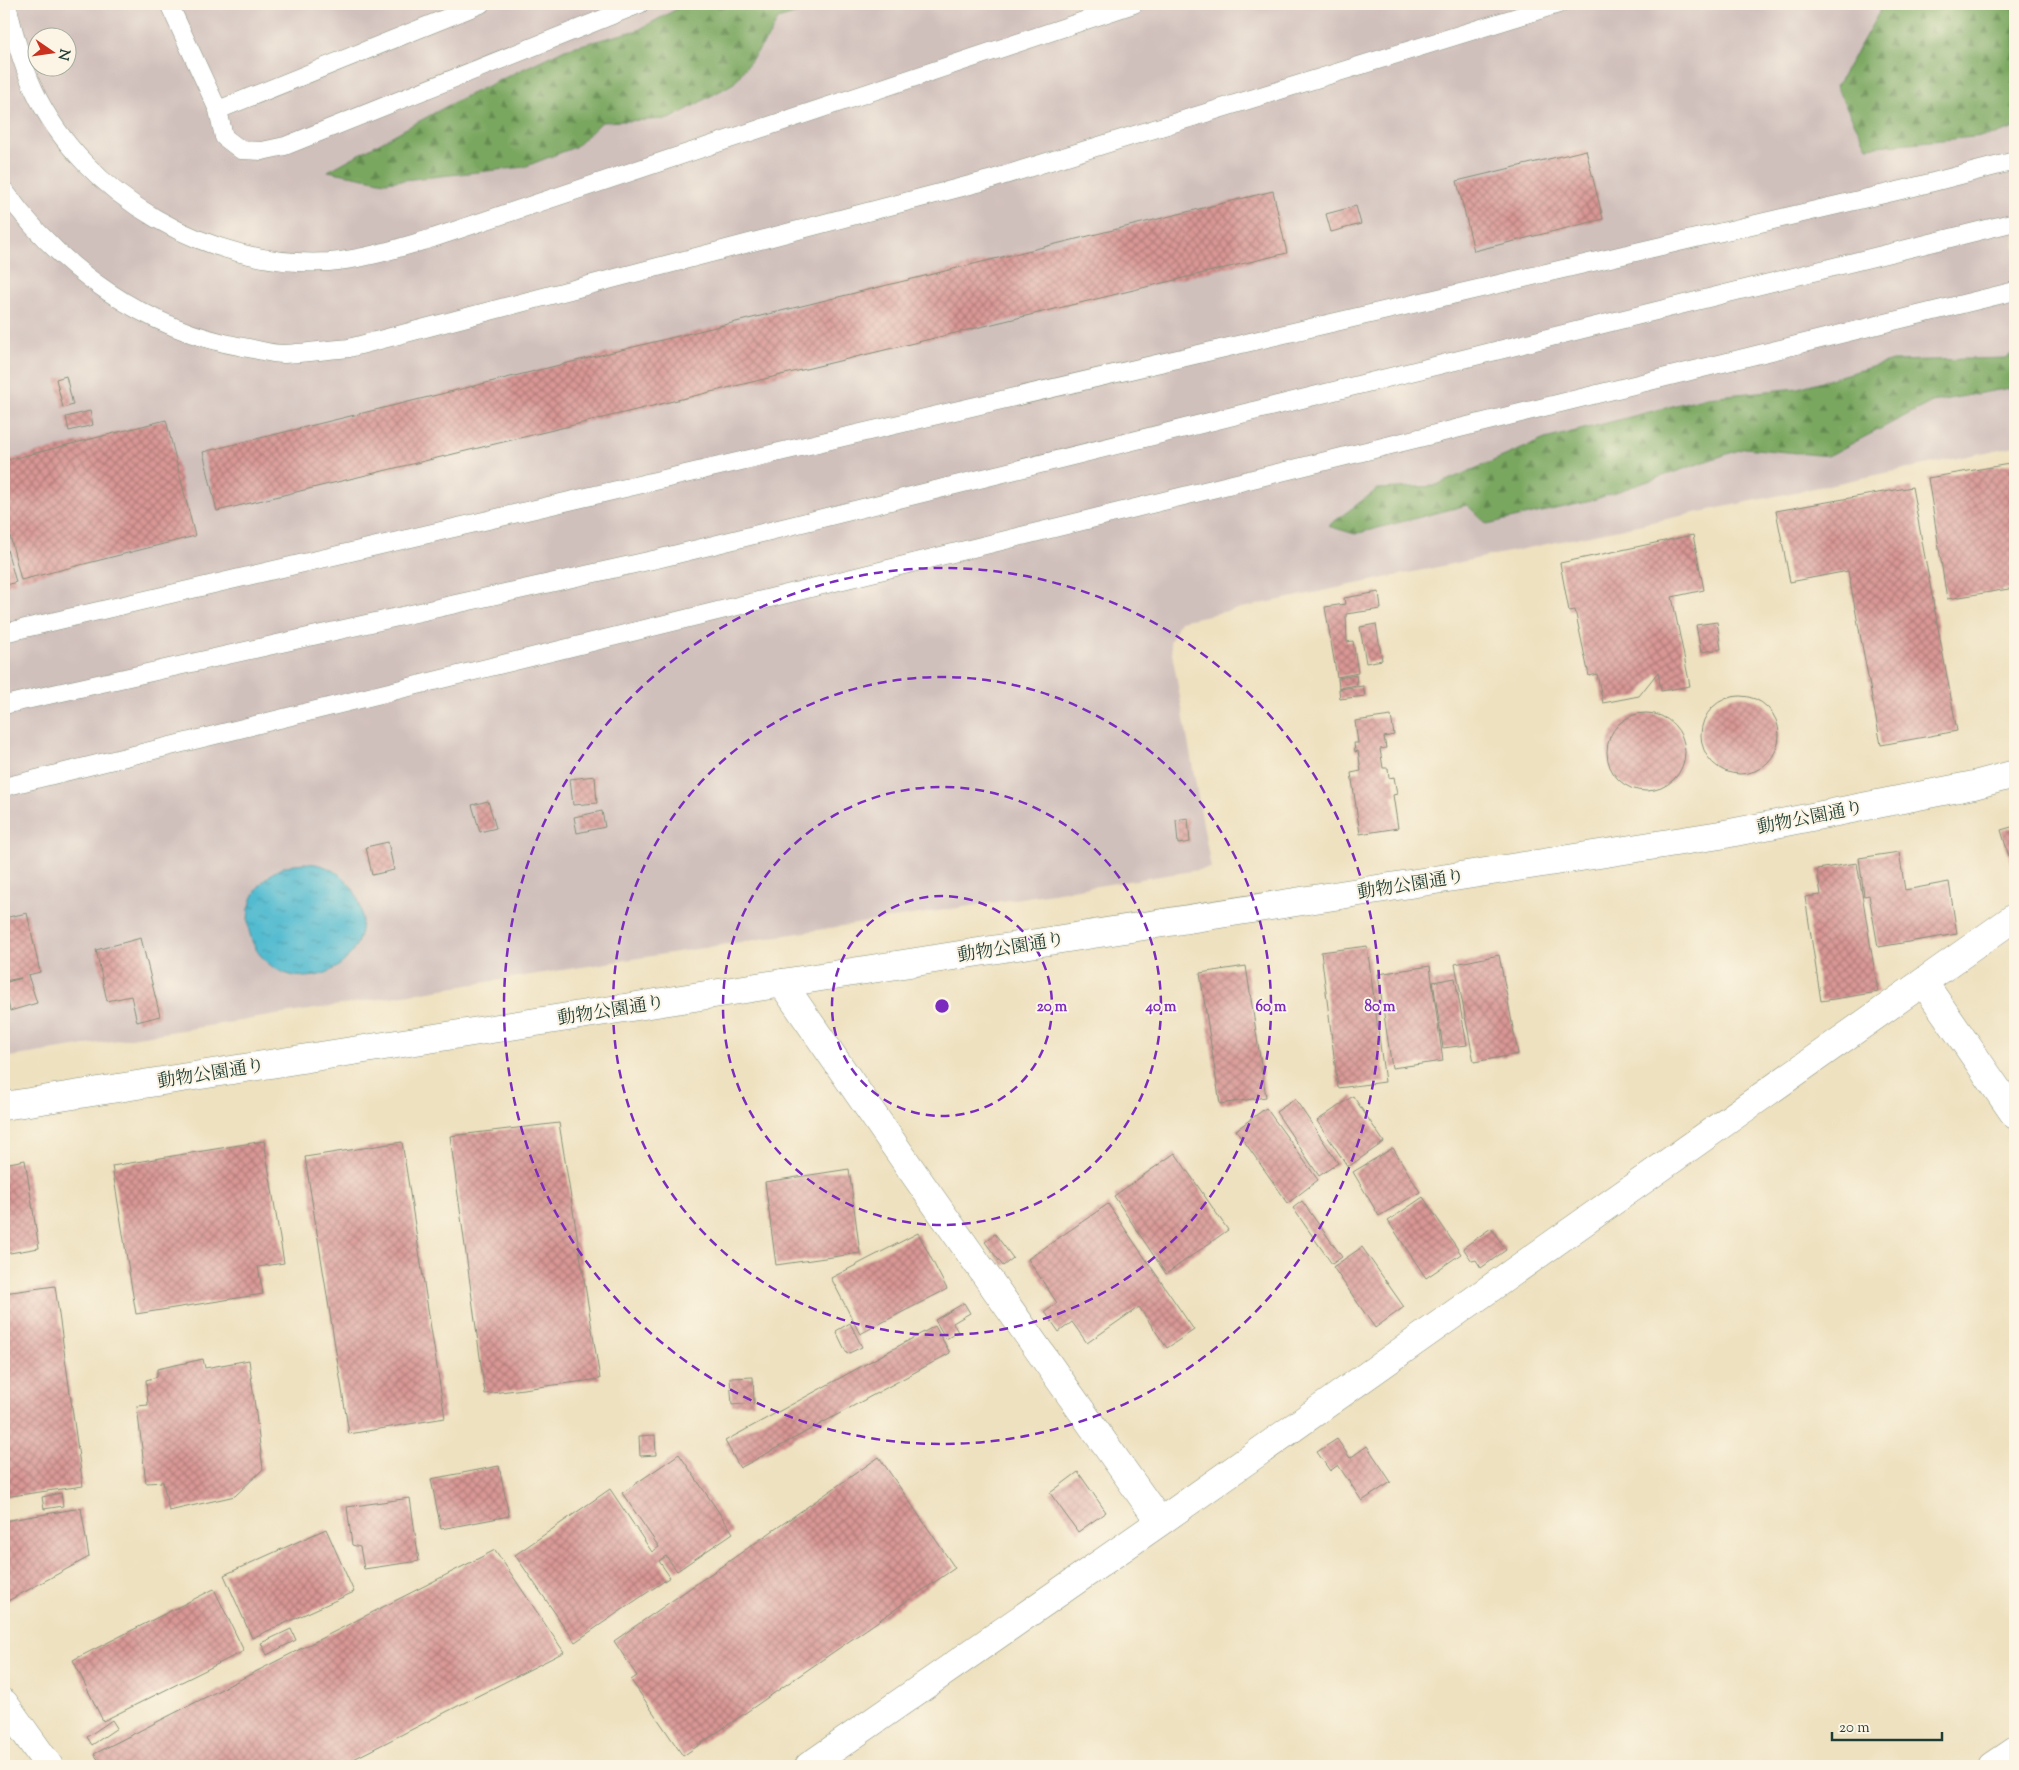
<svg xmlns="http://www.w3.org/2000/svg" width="2019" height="1770" viewBox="0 0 2019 1770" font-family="'Sorts Mill Goudy','Noto Serif JP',serif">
	<defs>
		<pattern id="forest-firs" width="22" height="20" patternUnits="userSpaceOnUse" patternTransform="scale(1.25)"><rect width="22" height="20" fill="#7aa760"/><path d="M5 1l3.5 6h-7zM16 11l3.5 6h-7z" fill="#638950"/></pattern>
		<pattern id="water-ripples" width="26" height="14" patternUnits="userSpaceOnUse" patternTransform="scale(1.25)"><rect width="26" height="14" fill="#53bbd0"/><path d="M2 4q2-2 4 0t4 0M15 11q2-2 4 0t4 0" fill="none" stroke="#49a"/></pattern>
		<pattern id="building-cross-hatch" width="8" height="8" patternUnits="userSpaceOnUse" patternTransform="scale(1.25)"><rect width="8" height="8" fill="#d99794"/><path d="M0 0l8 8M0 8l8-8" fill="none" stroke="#af7c7a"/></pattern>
	</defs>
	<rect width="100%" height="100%" fill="#fcf5e5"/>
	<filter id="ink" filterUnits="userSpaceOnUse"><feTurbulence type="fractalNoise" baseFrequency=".02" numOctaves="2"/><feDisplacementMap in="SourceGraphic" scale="10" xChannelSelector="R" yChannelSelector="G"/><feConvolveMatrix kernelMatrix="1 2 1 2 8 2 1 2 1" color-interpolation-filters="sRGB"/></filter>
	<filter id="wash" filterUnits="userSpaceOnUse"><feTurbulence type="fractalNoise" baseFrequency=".0096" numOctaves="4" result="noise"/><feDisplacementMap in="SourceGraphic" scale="20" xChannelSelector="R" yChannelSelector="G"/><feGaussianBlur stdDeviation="1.12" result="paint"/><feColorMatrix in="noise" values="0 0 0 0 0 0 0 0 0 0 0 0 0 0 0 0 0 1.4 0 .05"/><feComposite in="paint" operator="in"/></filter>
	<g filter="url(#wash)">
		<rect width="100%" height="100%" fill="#eee1c0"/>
		<!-- industrial -->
		<path fill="#d0c0bc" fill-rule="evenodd" d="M 4,4 L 2015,4 L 2015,446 L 1180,621 L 1170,642 L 1211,868 L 4,1058 ZM 38,38 L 68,38 L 68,68 L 38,68 Z"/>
		<!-- forest -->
		<path fill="url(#forest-firs)" stroke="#4c724a" d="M 686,4 L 826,4 L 778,19 L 770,35 L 734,83 L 670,119 L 602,122 L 575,147 L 524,167 L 385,182 L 328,171 L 458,100 L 565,49 L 638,30 Z
			M 1884,4 L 2015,4 L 2015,128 L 1995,135 L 1867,147 L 1836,87 Z
			M 2015,351 L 2015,387 L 1932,402 L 1828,456 L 1745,448 L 1587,502 L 1487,524 L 1467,505 L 1355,534 L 1328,526 L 1378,489 L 1434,486 L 1545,439 L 1707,397 L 1798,388 L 1892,361 L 2006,358 Z"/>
		<!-- water -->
		<path fill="url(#water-ripples)" stroke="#397c82" d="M248 920a57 57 0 1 1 114 0a57 57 0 1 1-114 0Z"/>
		<g id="blocks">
			<!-- building -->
			<path fill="url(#building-cross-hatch)" d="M 1586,150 L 1603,219 L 1474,251 L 1457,181 Z
				M 1273,191 L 1287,253 L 217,511 L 203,452 Z
				M 1356,206 L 1361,224 L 1331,232 L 1326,214 Z
				M 66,376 L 73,405 L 63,408 L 56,379 Z
				M 90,411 L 93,425 L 69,431 L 66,417 Z
				M 166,420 L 195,536 L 21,580 L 4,512 L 4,461 Z
				M 2015,463 L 2015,588 L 1947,599 L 1928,478 Z
				M 1912,487 L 1957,731 L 1881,745 L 1848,571 L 1790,582 L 1776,511 Z
				M 1693,535 L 1704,590 L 1672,597 L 1690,686 L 1661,691 L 1658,672 L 1639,696 L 1603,703 L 1597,674 L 1589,676 L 1575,610 L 1569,611 L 1560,563 Z
				M 4,539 L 16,582 L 4,586 Z
				M 1379,592 L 1381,609 L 1346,614 L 1347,642 L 1353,641 L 1358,673 L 1337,677 L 1325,607 L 1345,604 L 1344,598 Z
				M 1717,622 L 1721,649 L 1701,652 L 1696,625 Z
				M 1376,624 L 1382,660 L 1366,663 L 1360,627 Z
				M 1356,675 L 1357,685 L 1339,688 L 1338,678 Z
				M 1363,686 L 1365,696 L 1340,699 L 1339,689 Z
				M1701 735a39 39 0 1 1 78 0a39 39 0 1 1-78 0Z
				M1607 752a39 39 0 1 1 78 0a39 39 0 1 1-78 0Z
				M 1391,716 L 1394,735 L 1384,737 L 1386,748 L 1380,749 L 1383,768 L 1388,768 L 1389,778 L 1394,777 L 1397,794 L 1393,795 L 1398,828 L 1360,834 L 1351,773 L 1361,771 L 1358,751 L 1355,752 L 1354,743 L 1358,743 L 1355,721 Z
				M 595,776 L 597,803 L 573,805 L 570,779 Z
				M 488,801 L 496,828 L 480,832 L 472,805 Z
				M 602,811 L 605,827 L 577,833 L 574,817 Z
				M 1188,818 L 1190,842 L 1178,844 L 1176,820 Z
				M 2015,826 L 2015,876 L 2001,830 Z
				M 388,842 L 394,870 L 372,875 L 366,847 Z
				M 1899,852 L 1905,890 L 1949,882 L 1957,934 L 1878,947 L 1869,895 L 1864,896 L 1859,858 Z
				M 1857,863 L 1878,992 L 1821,1001 L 1805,897 L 1821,895 L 1817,869 Z
				M 27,913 L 40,972 L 28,975 L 37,1003 L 10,1011 L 4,983 L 21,978 L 4,981 L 4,918 Z
				M 141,938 L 160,1016 L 137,1022 L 131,996 L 107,1001 L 96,950 Z
				M 1367,946 L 1385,1082 L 1338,1088 L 1321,952 Z
				M 1499,955 L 1518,1054 L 1474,1062 L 1455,964 Z
				M 1246,966 L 1266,1097 L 1220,1104 L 1200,973 Z
				M 1430,966 L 1443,1061 L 1392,1068 L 1378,974 Z
				M 1455,978 L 1467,1045 L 1443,1048 L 1433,982 Z
				M 1353,1096 L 1384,1142 L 1348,1167 L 1317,1121 Z
				M 1295,1099 L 1338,1163 L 1319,1176 L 1276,1112 Z
				M 1266,1108 L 1318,1180 L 1288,1203 L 1236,1130 Z
				M 559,1123 L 600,1379 L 485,1394 L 450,1136 Z
				M 264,1141 L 284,1263 L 258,1267 L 263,1294 L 136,1314 L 112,1166 Z
				M 402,1142 L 445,1418 L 349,1434 L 305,1157 Z
				M 1393,1148 L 1420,1192 L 1379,1216 L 1353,1172 Z
				M 1175,1153 L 1228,1230 L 1166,1274 L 1114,1196 Z
				M 25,1160 L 39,1248 L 4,1254 L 4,1164 Z
				M 849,1169 L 860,1253 L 776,1265 L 765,1182 Z
				M 1423,1197 L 1461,1254 L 1426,1278 L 1388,1221 Z
				M 1302,1201 L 1342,1257 L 1332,1264 L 1293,1208 Z
				M 1108,1204 L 1194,1330 L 1167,1348 L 1139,1307 L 1087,1343 L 1072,1322 L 1059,1332 L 1045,1312 L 1057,1303 L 1028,1259 Z
				M 1491,1228 L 1506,1250 L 1481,1268 L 1476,1260 L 1472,1261 L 1463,1248 Z
				M 918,1233 L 947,1289 L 860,1334 L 831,1278 Z
				M 995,1234 L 1013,1258 L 1003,1266 L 985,1242 Z
				M 1362,1247 L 1404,1307 L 1375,1328 L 1333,1267 Z
				M 55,1286 L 83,1486 L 4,1497 L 4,1293 Z
				M 964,1303 L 970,1313 L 953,1323 L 958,1332 L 946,1339 L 935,1320 Z
				M 850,1323 L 862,1347 L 847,1354 L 836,1331 Z
				M 935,1326 L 950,1353 L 740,1468 L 725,1441 Z
				M 203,1359 L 205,1368 L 249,1360 L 263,1469 L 235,1496 L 169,1511 L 163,1482 L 146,1483 L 137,1406 L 148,1405 L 146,1380 L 157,1377 L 157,1369 Z
				M 753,1377 L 754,1403 L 732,1405 L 730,1378 Z
				M 655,1435 L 656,1455 L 640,1456 L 639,1436 Z
				M 1337,1439 L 1350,1458 L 1367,1446 L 1391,1482 L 1362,1501 L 1338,1465 L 1330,1471 L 1317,1452 Z
				M 679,1454 L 733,1533 L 677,1571 L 666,1556 L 659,1561 L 670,1577 L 575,1642 L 515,1555 L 610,1489 L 652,1552 L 659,1547 L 622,1493 Z
				M 879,1457 L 955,1568 L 683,1756 L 631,1680 L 637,1676 L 614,1641 Z
				M 499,1466 L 509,1516 L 441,1529 L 431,1479 Z
				M 1078,1472 L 1106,1512 L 1078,1532 L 1050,1493 Z
				M 61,1493 L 63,1506 L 44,1509 L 42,1497 Z
				M 410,1498 L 419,1561 L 364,1569 L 360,1547 L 352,1545 L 347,1507 Z
				M 81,1508 L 89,1557 L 4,1603 L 4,1521 Z
				M 326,1529 L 354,1592 L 252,1638 L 224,1575 Z
				M 495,1550 L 564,1652 L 340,1766 L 103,1766 L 94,1754 Z
				M 214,1589 L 244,1651 L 103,1721 L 73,1660 Z
				M 291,1629 L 296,1640 L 267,1655 L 261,1643 Z
				M 112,1720 L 117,1728 L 92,1745 L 87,1737 Z"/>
		</g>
	</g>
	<g filter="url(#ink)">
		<use href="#blocks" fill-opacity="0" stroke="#868f7a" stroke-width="1"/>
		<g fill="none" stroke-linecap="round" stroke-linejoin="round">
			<defs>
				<path id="service" d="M 7,4 C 14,33 21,62 34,90 C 84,197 212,269 329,262 C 365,259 399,248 433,238 L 1134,4
					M 169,4 L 218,110 L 224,137 L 241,150 L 262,151 L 285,146 L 640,4
					M 218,110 L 481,4
					M 4,190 C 61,270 145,329 243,347 C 256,349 271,354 284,354 C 305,353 327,350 349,348 L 989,180 L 1559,4
					M 4,633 L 1910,188 L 2015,161
					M 4,705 L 657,559 L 2015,222
					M 4,787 L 2015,291"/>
				<path id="minor" d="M 782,983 L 917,1178 L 1160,1522
					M 4,1703 L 49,1766
					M 809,1766 L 1160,1522 L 2015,917"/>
				<path id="tertiary" d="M 1924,983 L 2015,1115
					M 4,1106 L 1720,835 L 1974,785 L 2015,774
					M 1993,1766 L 2015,1751"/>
			</defs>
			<!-- service casing -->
			<use href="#service" stroke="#868f7a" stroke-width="19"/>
			<!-- minor casing -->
			<use href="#minor" stroke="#868f7a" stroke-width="29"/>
			<!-- tertiary casing -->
			<use href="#tertiary" stroke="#868f7a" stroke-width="29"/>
			<!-- service -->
			<use href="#service" stroke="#fff" stroke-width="18"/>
			<!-- minor -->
			<use href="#minor" stroke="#fff" stroke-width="28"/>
			<!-- tertiary -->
			<use href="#tertiary" stroke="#fff" stroke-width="28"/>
		</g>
	</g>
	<!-- distance rings -->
	<g fill="none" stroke="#7b2cbf" stroke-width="2.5" stroke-dasharray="9 6">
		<circle cx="942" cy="1006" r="110"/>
		<circle cx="942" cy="1006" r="219"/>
		<circle cx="942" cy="1006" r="329"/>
		<circle cx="942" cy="1006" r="438"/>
	</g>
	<g text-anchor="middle" stroke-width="4" stroke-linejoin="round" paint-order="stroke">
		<!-- street labels -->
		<g font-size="18" fill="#1f3d34" stroke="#fcf5e5">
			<text transform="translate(1810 817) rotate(-11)" y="6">動物公園通り</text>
			<text transform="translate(1411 884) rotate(-9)" y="6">動物公園通り</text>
			<text transform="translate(1011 947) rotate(-9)" y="6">動物公園通り</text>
			<text transform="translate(611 1010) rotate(-9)" y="6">動物公園通り</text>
			<text transform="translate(211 1073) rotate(-9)" y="6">動物公園通り</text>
		</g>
	</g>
	<circle cx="942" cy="1006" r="8" fill="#7b2cbf" stroke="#fcf5e5" stroke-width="2.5"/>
	<g font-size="15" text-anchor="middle" font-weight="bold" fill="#7b2cbf" stroke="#fcf5e5" stroke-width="4" stroke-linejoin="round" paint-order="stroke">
		<text x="1052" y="1011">20 m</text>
		<text x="1161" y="1011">40 m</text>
		<text x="1271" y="1011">60 m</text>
		<text x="1380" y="1011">80 m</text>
	</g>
	<!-- margin -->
	<rect width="2019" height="1770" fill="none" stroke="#fcf5e5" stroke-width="20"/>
	<!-- north arrow -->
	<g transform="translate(52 52) rotate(103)"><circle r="24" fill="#fcf5e5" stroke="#a4ab9e"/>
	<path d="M0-4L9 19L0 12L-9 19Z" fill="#c8321e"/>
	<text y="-8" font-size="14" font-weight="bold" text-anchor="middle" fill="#1f3d34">N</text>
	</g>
	<!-- scale -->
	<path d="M1832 1732v8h110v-8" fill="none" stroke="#1f3d34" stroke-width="2.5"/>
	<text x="1839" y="1732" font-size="15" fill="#1f3d34" stroke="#fcf5e5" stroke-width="4" paint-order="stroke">20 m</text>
</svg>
